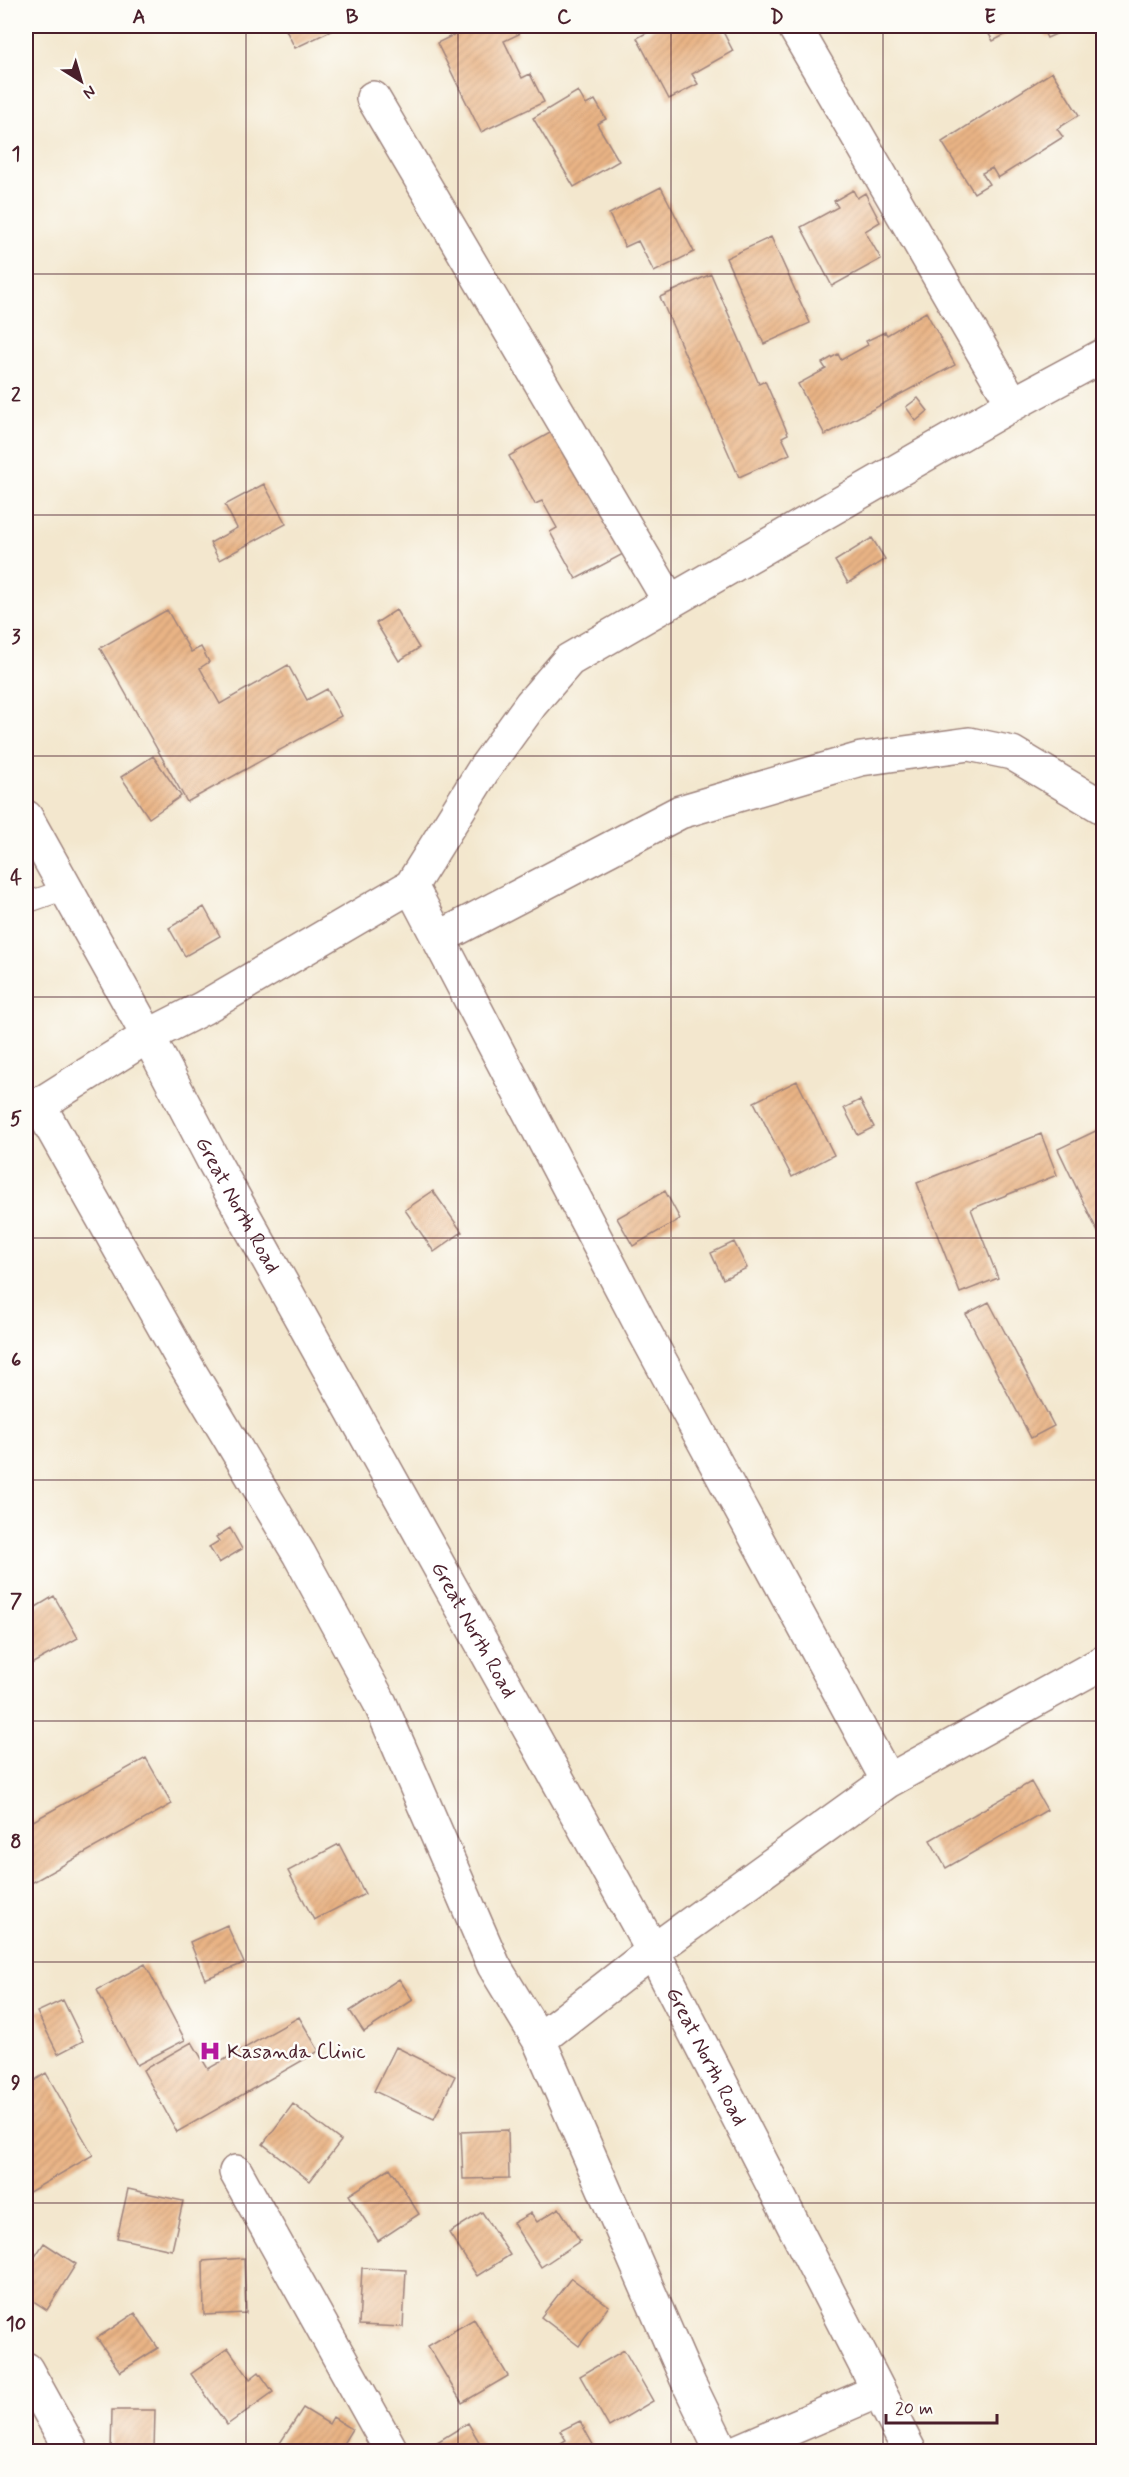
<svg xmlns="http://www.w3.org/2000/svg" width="1129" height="2477" viewBox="0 0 1129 2477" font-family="Mynerve,sans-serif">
	<defs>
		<pattern id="building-hatch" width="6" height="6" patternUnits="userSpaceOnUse" patternTransform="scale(1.5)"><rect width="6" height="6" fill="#e9b485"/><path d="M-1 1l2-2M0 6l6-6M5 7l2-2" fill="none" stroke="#c99a73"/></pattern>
	</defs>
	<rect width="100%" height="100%" fill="#fdfcf7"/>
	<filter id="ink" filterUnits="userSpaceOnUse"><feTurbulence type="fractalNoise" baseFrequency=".0167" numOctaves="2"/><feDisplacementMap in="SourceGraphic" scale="12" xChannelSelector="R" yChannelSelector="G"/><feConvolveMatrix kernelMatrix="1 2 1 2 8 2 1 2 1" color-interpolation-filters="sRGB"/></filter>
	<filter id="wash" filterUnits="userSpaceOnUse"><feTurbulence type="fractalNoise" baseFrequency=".008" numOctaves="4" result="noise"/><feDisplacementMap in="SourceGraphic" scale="24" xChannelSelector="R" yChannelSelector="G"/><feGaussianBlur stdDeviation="1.35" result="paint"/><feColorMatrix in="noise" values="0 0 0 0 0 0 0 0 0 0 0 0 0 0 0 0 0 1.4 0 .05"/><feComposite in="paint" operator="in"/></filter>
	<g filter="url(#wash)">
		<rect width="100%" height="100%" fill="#f3e7ce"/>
		<g id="blocks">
			<!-- building -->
			<path fill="url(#building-hatch)" d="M 284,26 L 341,26 L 295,48 Z
				M 472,26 L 514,26 L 519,34 L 504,41 L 522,78 L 530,74 L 544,102 L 481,132 L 437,43 Z
				M 659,26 L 720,26 L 733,51 L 692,74 L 698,84 L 669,99 L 637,38 Z
				M 984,26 L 1022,26 L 993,41 Z
				M 1041,26 L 1074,26 L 1047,38 Z
				M 1052,72 L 1079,115 L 1057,129 L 1063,137 L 998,178 L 992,168 L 982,173 L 989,184 L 974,193 L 942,142 Z
				M 578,91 L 586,105 L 595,100 L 606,119 L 597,124 L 619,161 L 574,187 L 533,118 Z
				M 661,187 L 694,252 L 654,272 L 638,241 L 625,247 L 609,214 Z
				M 853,190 L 857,198 L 865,193 L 880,222 L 865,231 L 881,259 L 832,286 L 801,227 L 838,207 L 834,201 Z
				M 771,237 L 810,323 L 764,344 L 726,258 Z
				M 711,274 L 759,384 L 765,381 L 788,434 L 782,437 L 790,454 L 739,477 L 660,297 Z
				M 926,312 L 955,365 L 825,435 L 798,384 L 826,369 L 822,363 L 838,354 L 841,360 L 868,345 L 866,341 L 885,332 L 887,335 Z
				M 918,398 L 928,411 L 916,421 L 906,407 Z
				M 557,429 L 625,553 L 576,579 L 550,532 L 557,528 L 542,501 L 535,504 L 509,456 Z
				M 264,484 L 286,524 L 219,560 L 210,543 L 237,528 L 225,505 Z
				M 872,538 L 885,559 L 848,583 L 835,561 Z
				M 167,610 L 191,652 L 201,647 L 209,662 L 200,668 L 220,704 L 288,665 L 307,700 L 327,689 L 341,716 L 187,802 L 100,648 Z
				M 396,610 L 419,648 L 399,661 L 376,623 Z
				M 153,756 L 181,796 L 149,818 L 121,777 Z
				M 204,907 L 220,936 L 185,956 L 169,928 Z
				M 797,1081 L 834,1155 L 792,1177 L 754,1102 Z
				M 860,1100 L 874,1127 L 858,1135 L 844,1108 Z
				M 1104,1127 L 1104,1245 L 1058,1149 Z
				M 1041,1134 L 1057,1175 L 971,1209 L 998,1278 L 960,1293 L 917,1183 Z
				M 433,1191 L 462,1232 L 434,1252 L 405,1210 Z
				M 665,1191 L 680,1219 L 633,1246 L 617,1218 Z
				M 734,1242 L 747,1268 L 723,1279 L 711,1253 Z
				M 989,1302 L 1054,1426 L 1031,1438 L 966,1314 Z
				M 230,1528 L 242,1549 L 219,1563 L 209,1547 L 219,1541 L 216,1537 Z
				M 54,1596 L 78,1638 L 26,1667 L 26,1613 Z
				M 146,1758 L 172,1804 L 26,1886 L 26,1825 Z
				M 1031,1782 L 1047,1810 L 946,1868 L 930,1840 Z
				M 339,1844 L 365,1894 L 314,1920 L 288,1871 Z
				M 227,1925 L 244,1963 L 205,1979 L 190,1942 Z
				M 145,1964 L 185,2040 L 137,2065 L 97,1990 Z
				M 399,1979 L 413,2000 L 364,2032 L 350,2011 Z
				M 63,2000 L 83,2041 L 58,2054 L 37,2012 Z
				M 299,2017 L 319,2051 L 177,2132 L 143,2070 L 192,2042 L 208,2069 Z
				M 396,2047 L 455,2076 L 434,2119 L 374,2091 Z
				M 46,2073 L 93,2155 L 26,2194 L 26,2086 Z
				M 293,2104 L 341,2141 L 310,2181 L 263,2144 Z
				M 508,2130 L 509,2178 L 463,2179 L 461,2132 Z
				M 390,2168 L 419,2214 L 378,2241 L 349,2195 Z
				M 128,2189 L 183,2201 L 172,2250 L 117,2238 Z
				M 559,2208 L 580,2241 L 541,2267 L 513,2223 L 531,2213 L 537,2222 Z
				M 482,2212 L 510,2255 L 477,2276 L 449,2233 Z
				M 44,2243 L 76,2264 L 47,2310 L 26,2296 L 26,2270 Z
				M 244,2258 L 246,2313 L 204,2315 L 203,2261 Z
				M 362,2268 L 406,2270 L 403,2327 L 359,2325 Z
				M 571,2278 L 609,2306 L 579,2346 L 541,2317 Z
				M 135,2313 L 158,2348 L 120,2372 L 97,2338 Z
				M 474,2319 L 508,2376 L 462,2403 L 428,2346 Z
				M 228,2348 L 250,2379 L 259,2372 L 273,2392 L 227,2425 L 191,2374 Z
				M 624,2350 L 653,2401 L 609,2427 L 580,2376 Z
				M 303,2408 L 329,2424 L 333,2417 L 352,2429 L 338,2452 L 292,2452 L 280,2443 Z
				M 112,2410 L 155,2410 L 154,2452 L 111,2452 Z
				M 580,2421 L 597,2452 L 546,2452 L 566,2440 L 560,2431 Z
				M 468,2423 L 485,2452 L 421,2452 Z"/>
		</g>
	</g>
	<g filter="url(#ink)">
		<use href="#blocks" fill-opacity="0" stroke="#9e837c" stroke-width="1.5"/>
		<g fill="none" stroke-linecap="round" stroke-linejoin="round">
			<defs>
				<path id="lane" d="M 26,903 L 66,889"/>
				<path id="street" d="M 794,26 L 1013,404
					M 373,98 L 670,602
					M 411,886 L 643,1329 L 888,1781
					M 439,938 L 680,812 L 861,759 L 969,744 L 1012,753 L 1104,808
					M 39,1105 L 181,1357 L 299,1554 L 380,1703 L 494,1966 L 539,2040 L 689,2384 L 722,2452
					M 26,1113 L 148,1036 L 203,1008 L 411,886 L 484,769 L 531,704 L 569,660 L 1013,404 L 1104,355
					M 539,2040 L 653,1951 L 888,1781 L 1104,1662
					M 236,2172 L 392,2452
					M 26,2369 L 72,2452
					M 736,2452 L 878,2391"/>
				<g id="highway">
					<path id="s1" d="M 26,817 L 148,1036 L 213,1160 L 653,1951 L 910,2452"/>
				</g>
			</defs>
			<!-- lane casing -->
			<use href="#lane" stroke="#9e837c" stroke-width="22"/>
			<!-- street casing -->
			<use href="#street" stroke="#9e837c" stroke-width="36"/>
			<!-- highway casing -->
			<use href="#highway" stroke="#9e837c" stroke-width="36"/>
			<!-- lane -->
			<use href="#lane" stroke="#fff" stroke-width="20"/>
			<!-- street -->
			<use href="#street" stroke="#fff" stroke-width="33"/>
			<!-- highway -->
			<use href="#highway" stroke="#fff" stroke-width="33"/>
		</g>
	</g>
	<!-- grid -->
	<path fill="none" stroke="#4a1f2b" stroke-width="1.5" stroke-opacity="0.55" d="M 246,26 L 246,2452M 458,26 L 458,2452M 671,26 L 671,2452M 883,26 L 883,2452M 26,274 L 1104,274M 26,515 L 1104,515M 26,756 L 1104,756M 26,997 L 1104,997M 26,1238 L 1104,1238M 26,1480 L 1104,1480M 26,1721 L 1104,1721M 26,1962 L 1104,1962M 26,2203 L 1104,2203"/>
	<!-- icons -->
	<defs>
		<symbol id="hospital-bare" viewBox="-9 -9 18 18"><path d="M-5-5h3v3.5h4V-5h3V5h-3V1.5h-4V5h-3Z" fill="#b5179e" stroke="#fdfcf7" stroke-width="2.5" paint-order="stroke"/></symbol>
	</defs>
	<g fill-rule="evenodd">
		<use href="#hospital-bare" x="195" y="2036" width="30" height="30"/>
	</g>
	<g text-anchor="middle" stroke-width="5" stroke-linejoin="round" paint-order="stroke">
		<!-- street labels -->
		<g font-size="21" fill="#4a1f2b" stroke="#fdfcf7">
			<text dy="7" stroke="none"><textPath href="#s1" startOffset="442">Great North Road</textPath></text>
			<text dy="7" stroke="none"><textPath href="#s1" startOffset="928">Great North Road</textPath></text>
			<text dy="7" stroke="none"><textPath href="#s1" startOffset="1414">Great North Road</textPath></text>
		</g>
		<!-- poi labels -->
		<g font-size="21" fill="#4a1f2b" stroke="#fdfcf7" text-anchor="start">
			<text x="227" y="2058">Kasanda Clinic</text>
		</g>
	</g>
	<!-- margin -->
	<rect width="1129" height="2477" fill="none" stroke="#fdfcf7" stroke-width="66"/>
	<!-- north arrow -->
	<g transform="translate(81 81) rotate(143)" stroke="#fdfcf7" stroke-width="4.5" paint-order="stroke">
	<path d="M0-4.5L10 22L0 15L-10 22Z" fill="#4a1f2b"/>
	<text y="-9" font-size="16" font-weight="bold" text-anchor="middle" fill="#4a1f2b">N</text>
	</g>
	<!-- scale -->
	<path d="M886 2414v9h111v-9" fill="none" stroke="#4a1f2b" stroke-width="3"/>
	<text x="895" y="2414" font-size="18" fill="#4a1f2b" stroke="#fdfcf7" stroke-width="4.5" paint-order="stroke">20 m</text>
	<rect x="33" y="33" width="1063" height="2411" fill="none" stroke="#4a1f2b" stroke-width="2"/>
	<g font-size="20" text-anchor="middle" font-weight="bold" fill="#4a1f2b">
		<text x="139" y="23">A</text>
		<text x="352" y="23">B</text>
		<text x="564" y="23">C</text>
		<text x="777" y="23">D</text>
		<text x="990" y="23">E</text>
		<text x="16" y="160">1</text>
		<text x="16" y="401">2</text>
		<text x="16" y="643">3</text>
		<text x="16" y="884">4</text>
		<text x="16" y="1125">5</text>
		<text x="16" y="1366">6</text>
		<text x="16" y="1607">7</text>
		<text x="16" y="1848">8</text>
		<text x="16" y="2089">9</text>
		<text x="16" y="2330">10</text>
	</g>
</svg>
